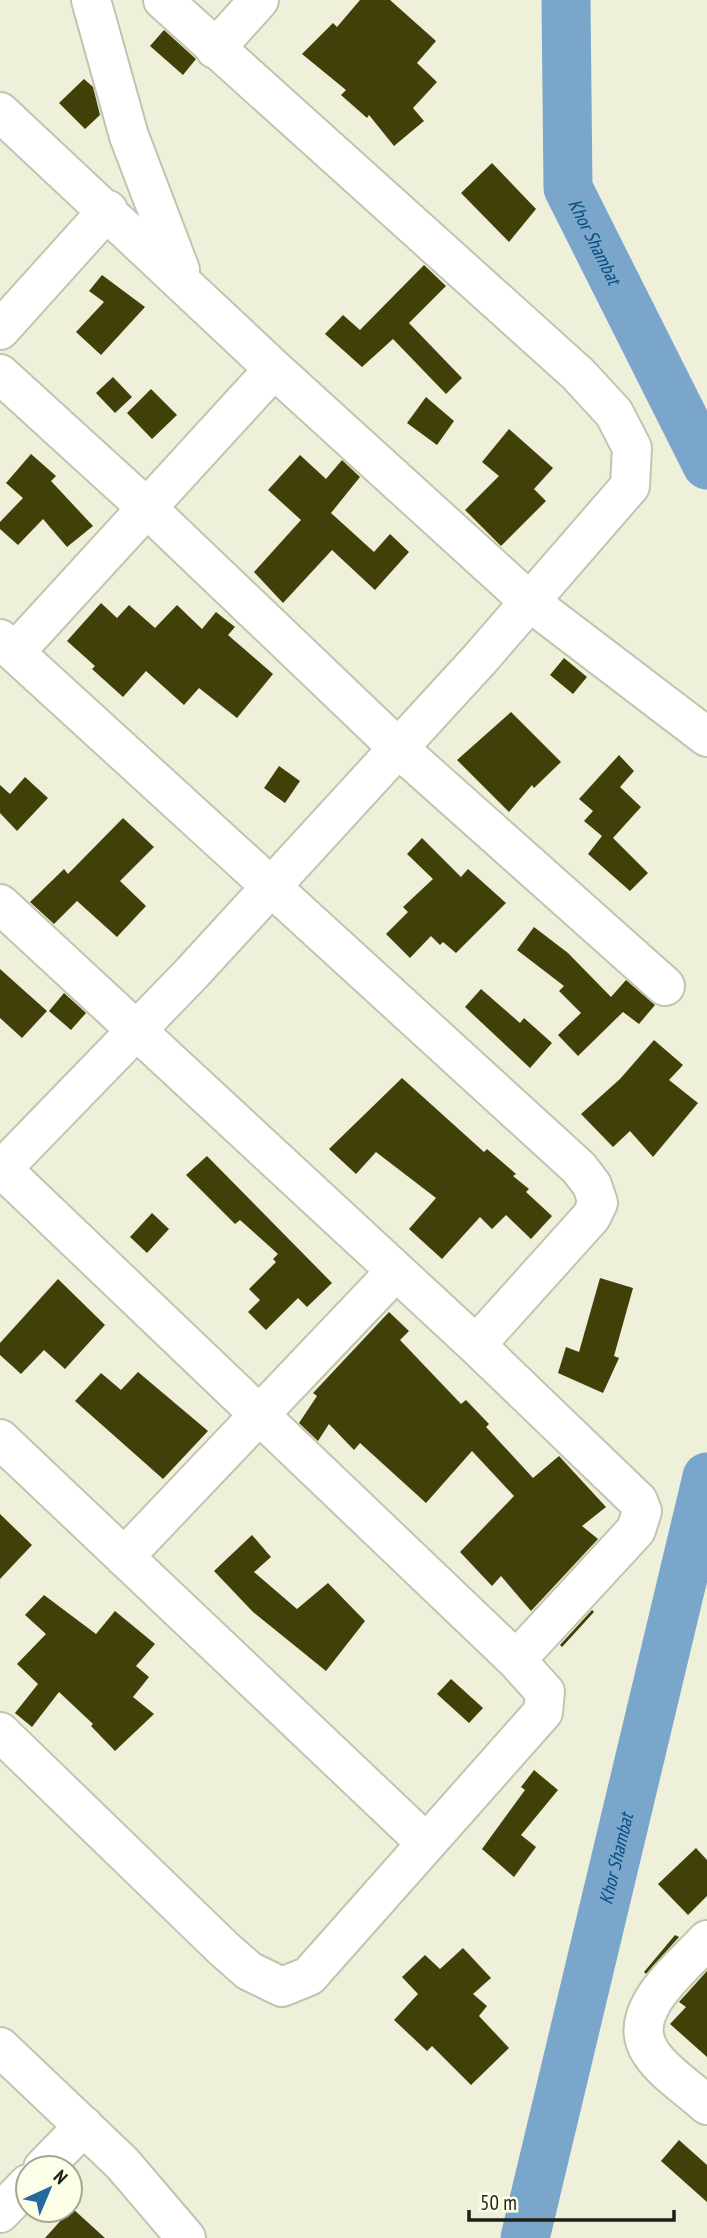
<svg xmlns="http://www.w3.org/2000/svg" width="707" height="2238" viewBox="0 0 707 2238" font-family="'PT Sans Narrow',sans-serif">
	<rect width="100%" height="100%" fill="#eff0da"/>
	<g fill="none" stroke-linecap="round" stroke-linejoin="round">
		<!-- river -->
		<g stroke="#7ba6cc" stroke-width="49">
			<path id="s1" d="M 566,0 L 568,188 L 707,465"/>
			<path id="s2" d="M 525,2238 L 707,1477"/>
		</g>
	</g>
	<!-- building -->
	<path fill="#414008" d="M 360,0 L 390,0 L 436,41 L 417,63 L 437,82 L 413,108 L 424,121 L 394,146 L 369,115 L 367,118 L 341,95 L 346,90 L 302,54 L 333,23 L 337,27 Z
		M 164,30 L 196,59 L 183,75 L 150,46 Z
		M 84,79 L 93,87 L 100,115 L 85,129 L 59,103 Z
		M 492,163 L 536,209 L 509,242 L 461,193 Z
		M 424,265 L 446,286 L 409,323 L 462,378 L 446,394 L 393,339 L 362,367 L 325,334 L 343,315 L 360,330 Z
		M 102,275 L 145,307 L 101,355 L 76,332 L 104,302 L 89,291 Z
		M 113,377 L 132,397 L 115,413 L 96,393 Z
		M 151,389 L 177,415 L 152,439 L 127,413 Z
		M 426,397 L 454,421 L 437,445 L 407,423 Z
		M 509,429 L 553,468 L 534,489 L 546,501 L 501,546 L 465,510 L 499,476 L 482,462 Z
		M 31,454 L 56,476 L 51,481 L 93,526 L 67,547 L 43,519 L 18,545 L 0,529 L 0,522 L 23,498 L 6,483 Z
		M 300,455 L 326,479 L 342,460 L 360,477 L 331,513 L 374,552 L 390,534 L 409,552 L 375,590 L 332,550 L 283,603 L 254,572 L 301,520 L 268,490 Z
		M 101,603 L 117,618 L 129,605 L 155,628 L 177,605 L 202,629 L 216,612 L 235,627 L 228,635 L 273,674 L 237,718 L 199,688 L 184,705 L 146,671 L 123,697 L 92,669 L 95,666 L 67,641 Z
		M 564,658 L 587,677 L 573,694 L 550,675 Z
		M 511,712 L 561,762 L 534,788 L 532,785 L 509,812 L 457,760 Z
		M 619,755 L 634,771 L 620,787 L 641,807 L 613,838 L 648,873 L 630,891 L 588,854 L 602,836 L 584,821 L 593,811 L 579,799 Z
		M 279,766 L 300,781 L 285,803 L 264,788 Z
		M 25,777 L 48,798 L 17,831 L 0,813 L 0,785 L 10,794 Z
		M 123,818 L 154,847 L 120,881 L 146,906 L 117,937 L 77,901 L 54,924 L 30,902 L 64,869 L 68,874 Z
		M 422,838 L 461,877 L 468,869 L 506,903 L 456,953 L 443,942 L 440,945 L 431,936 L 410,958 L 386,934 L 408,912 L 403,907 L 433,879 L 407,854 Z
		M 534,927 L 568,953 L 611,997 L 626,980 L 655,1005 L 639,1024 L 623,1012 L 578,1056 L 558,1035 L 581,1013 L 559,991 L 564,986 L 517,950 Z
		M 0,969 L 47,1011 L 22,1038 L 0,1018 Z
		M 481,989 L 520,1023 L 524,1018 L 552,1043 L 530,1068 L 465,1007 Z
		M 64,993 L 86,1013 L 71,1030 L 49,1011 Z
		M 654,1040 L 683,1065 L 669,1080 L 698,1103 L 653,1157 L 630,1131 L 613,1147 L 581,1114 L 620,1079 Z
		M 402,1078 L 484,1152 L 487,1149 L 516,1174 L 513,1176 L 529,1189 L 526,1192 L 552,1216 L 531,1239 L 506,1215 L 492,1229 L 480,1217 L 442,1259 L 409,1229 L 436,1198 L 376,1152 L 356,1174 L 329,1149 Z
		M 207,1156 L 332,1283 L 307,1307 L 298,1298 L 266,1330 L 248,1312 L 260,1300 L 249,1289 L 276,1262 L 273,1259 L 278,1254 L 240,1220 L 235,1224 L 186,1175 Z
		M 152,1213 L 169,1229 L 147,1253 L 130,1237 Z
		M 600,1278 L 633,1288 L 614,1356 L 619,1358 L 603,1393 L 558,1373 L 566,1347 L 579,1352 Z
		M 58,1279 L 105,1325 L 65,1369 L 44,1350 L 21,1374 L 0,1355 L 0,1343 Z
		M 389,1312 L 409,1331 L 400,1340 L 461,1404 L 466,1400 L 489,1424 L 486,1427 L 533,1478 L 559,1456 L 606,1507 L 582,1526 L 598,1539 L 531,1611 L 501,1576 L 492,1586 L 460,1552 L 514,1496 L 472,1451 L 426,1503 L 360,1443 L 354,1450 L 329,1424 L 318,1441 L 299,1423 L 317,1396 L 313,1393 Z
		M 138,1372 L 208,1431 L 163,1479 L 75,1401 L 101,1373 L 121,1390 Z
		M 0,1514 L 32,1545 L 0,1579 Z
		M 252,1535 L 271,1557 L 254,1572 L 297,1609 L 328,1583 L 365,1621 L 326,1671 L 253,1612 L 214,1571 Z
		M 44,1595 L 96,1634 L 115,1611 L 155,1644 L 136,1666 L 149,1677 L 133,1697 L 154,1714 L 115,1751 L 91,1726 L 93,1724 L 59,1692 L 32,1727 L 15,1713 L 38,1684 L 17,1664 L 46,1634 L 25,1615 Z
		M 592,1610 L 594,1612 L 562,1647 L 560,1645 Z
		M 451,1679 L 483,1708 L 469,1723 L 437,1694 Z
		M 534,1770 L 558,1790 L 521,1835 L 536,1847 L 514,1877 L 482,1849 L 525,1790 L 521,1787 Z
		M 696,1848 L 707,1860 L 707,1896 L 688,1915 L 658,1884 Z
		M 675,1935 L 679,1937 L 646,1974 L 644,1972 Z
		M 463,1948 L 491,1978 L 473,1994 L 487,2006 L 479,2016 L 509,2048 L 471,2085 L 432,2046 L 427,2051 L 394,2020 L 418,1994 L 402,1977 L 425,1955 L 440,1969 Z
		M 707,1971 L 707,2057 L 670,2024 L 686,2007 L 679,2002 Z
		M 679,2140 L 707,2165 L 707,2202 L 661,2161 Z
		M 72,2208 L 105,2238 L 45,2238 Z"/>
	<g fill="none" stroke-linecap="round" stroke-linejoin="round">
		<defs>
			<path id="minor" d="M 91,0 L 129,136 L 180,270
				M 215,49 L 259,0
				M 0,112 L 274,369 L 530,602 L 707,737
				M 0,330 L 108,210
				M 0,374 L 148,509 L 397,747 L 665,986
				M 0,639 L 579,1168 L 592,1185 L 598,1203 L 591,1217 L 476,1345
				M 15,652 L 274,369
				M 0,904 L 476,1345 L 638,1501 L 642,1511 L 636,1530 L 516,1660
				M 0,1167 L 516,1660 L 545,1692 L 543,1712 L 309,1976 L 282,1987 L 249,1971 L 224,1949 L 0,1732
				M 0,1171 L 191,974 L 479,660 L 630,486 L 632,448 L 614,413 L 578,374 L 163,0
				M 0,1439 L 426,1843
				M 124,1557 L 395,1272
				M 707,1940 C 682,1968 623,2012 651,2053 C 664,2073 690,2089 707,2105
				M 0,2047 L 122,2163 L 186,2238
				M 43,2168 L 84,2126
				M 0,2213 L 28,2184"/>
		</defs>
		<!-- minor casing -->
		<use href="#minor" stroke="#c3c4af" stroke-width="42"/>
		<!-- minor -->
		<use href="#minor" stroke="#fff" stroke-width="38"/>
	</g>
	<g text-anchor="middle" stroke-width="7" stroke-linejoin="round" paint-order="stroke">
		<!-- water labels -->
		<g font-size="19" font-style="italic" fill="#054e7e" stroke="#fdfee7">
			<text dy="7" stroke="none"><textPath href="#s1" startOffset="248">Khor Shambat</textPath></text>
			<text dy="7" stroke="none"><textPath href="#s2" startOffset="390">Khor Shambat</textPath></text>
		</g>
	</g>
	<!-- north arrow -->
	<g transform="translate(49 2189) rotate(44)"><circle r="33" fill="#fdfee7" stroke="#a4a594" stroke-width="2"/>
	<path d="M0-5L12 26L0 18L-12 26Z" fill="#25699e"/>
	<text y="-10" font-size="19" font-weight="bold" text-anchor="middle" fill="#1f1f17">N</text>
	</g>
	<!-- scale -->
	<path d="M469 2210v10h205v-10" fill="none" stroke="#1f1f17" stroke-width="3.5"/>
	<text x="480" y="2210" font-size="21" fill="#1f1f17" stroke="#fdfee7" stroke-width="5" paint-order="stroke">50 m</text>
</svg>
